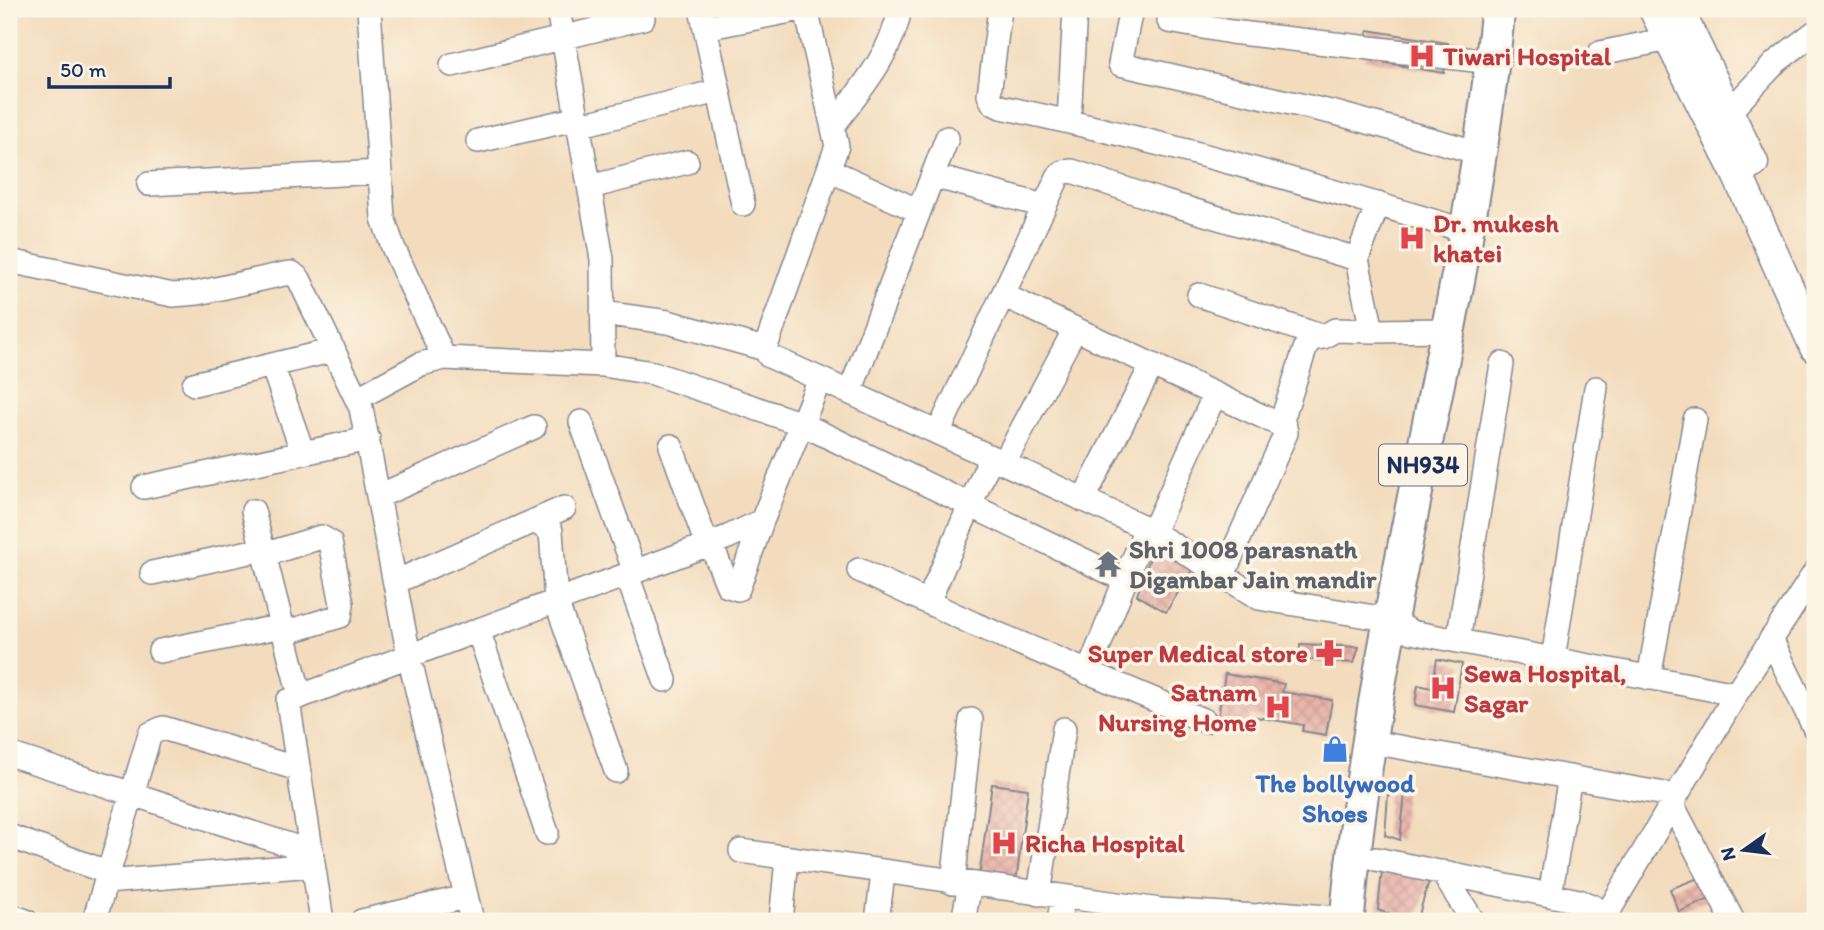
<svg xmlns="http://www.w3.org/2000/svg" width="1824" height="930" viewBox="0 0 1824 930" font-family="Itim,sans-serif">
	<defs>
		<pattern id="building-cross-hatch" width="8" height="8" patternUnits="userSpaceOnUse" patternTransform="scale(1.75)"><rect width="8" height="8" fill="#e8b2a7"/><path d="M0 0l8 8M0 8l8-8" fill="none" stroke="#c69992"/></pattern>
	</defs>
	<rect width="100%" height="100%" fill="#fcf5e5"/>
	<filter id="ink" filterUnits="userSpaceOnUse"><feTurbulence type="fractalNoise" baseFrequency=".0143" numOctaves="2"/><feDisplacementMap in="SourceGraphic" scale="14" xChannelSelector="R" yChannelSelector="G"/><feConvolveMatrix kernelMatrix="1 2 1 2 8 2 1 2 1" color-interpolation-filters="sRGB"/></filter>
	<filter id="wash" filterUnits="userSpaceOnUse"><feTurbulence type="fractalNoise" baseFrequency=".00686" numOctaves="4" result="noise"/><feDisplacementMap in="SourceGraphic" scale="28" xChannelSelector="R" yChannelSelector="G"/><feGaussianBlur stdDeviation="1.57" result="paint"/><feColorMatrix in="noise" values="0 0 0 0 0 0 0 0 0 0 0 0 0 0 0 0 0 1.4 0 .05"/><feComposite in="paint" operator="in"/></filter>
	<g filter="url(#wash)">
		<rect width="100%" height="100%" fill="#f3dcbd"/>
		<g id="blocks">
			<!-- building -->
			<path fill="url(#building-cross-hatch)" d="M 1368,30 L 1448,43 L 1444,73 L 1364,59 Z
				M 1155,543 L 1195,565 L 1166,612 L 1137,595 Z
				M 1300,644 L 1359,647 L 1354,663 L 1300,659 Z
				M 1437,659 L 1462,664 L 1454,712 L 1415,705 L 1418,685 L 1432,688 Z
				M 1225,674 L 1284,684 L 1282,692 L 1332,700 L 1326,735 L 1302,731 L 1303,725 L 1250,716 L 1248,729 L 1217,724 Z
				M 992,784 L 1028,789 L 1016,882 L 979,877 Z
				M 1405,793 L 1400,840 L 1385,835 L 1388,795 Z
				M 1382,870 L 1429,881 L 1417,921 L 1406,921 L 1378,910 Z
				M 1701,877 L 1710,899 L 1679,912 L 1670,889 Z"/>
		</g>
	</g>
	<g filter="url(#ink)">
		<use href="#blocks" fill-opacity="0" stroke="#87868e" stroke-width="2"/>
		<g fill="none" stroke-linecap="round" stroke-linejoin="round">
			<defs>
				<path id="minor" d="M 369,9 L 383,218 L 393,247 L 444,358
					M 558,9 L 602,259 L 603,365
					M 701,9 L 743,204
					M 806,9 L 837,146 L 765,349 L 769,356 L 820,379
					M 1000,9 L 989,95 L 993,103 L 1001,107 C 1159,140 1312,184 1466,231
					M 1131,9 L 1120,64 L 1339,114 L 1480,153
					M 1169,21 L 1231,32 L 1492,62
					M 705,28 L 801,9
					M 1600,53 L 1669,39
					M 452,65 L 643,18
					M 1729,112 L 1776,62 L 1815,32
					M 1069,121 L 1075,9
					M 581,125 L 718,91
					M 833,126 C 860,90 892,54 900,9
					M 478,141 L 579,118
					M 829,170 L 919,211
					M 933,176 L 1044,206
					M 149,184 L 380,172
					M 590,187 L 687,162
					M 9,261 L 173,295 L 198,293 L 284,274 L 292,273 L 299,279 L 361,408 L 409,656 L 472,921
					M 1003,295 L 1285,427 L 1286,433 L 1223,575
					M 1199,295 L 1323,337 L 1335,330 L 1372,331 L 1357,259 L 1378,204
					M 602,313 L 668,322 L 765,349
					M 1372,331 L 1450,330
					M 272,365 L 303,453
					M 194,384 L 334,350
					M 850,392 L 947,138
					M 358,398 L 421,364 L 444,358 L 603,365 L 653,373 L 802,424 L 1125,580
					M 581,422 L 635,572
					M 1281,423 L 1308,340 L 1323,337
					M 938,433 L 1058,177 L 1063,172 L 1072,171 L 1158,200 L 1357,259
					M 671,446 L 707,545
					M 1004,463 L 1075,329
					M 144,487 L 368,439
					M 379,496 L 534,427
					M 1083,500 L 1152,365
					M 253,511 L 300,696
					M 534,521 L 551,531 L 556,601 L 616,771
					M 1153,532 L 1215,394
					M 711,544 L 728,586 L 738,589 L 762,521
					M 264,555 L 321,537 L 330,542 L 342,604 L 340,616 L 284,633
					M 859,570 L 974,624 L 1205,721
					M 152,573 L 263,549
					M 627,575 L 665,680
					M 395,582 L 564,508
					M 928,602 L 991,457
					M 478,630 L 547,833
					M 1771,639 L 1815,729
					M 1458,641 L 1502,364
					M 160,651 L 282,626
					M 1553,659 L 1596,388
					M 1088,673 L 1146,528
					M 1649,678 L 1695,420
					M 1388,745 L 1676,796
					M 9,754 L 311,852
					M 1672,804 L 1733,921
					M 9,836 L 109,873
					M 741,851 L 1160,910 L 1256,916 L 1280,913 L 1347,919
					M 1376,859 L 1579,901 L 1594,907 L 1611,921
					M 1442,872 L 1473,921
					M 106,882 L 313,865
					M 953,883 L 971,720
					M 1039,894 L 1064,729
					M 1550,895 L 1570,777
					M 9,915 L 26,921
					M 1606,916 L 1736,694 L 1815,572
					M 94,921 L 150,734 L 163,728 L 298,769
					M 322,921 L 288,701 L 728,537 L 762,521 L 820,379 L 1146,528 L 1259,598 L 1392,620 L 1411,632 L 1736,694
					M 362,921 L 466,897
					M 781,921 L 787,859
					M 877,921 L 883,874
					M 963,921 L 970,885
					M 1059,921 L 1063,897"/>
				<path id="major" d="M 1654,9 L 1738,176 L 1815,347
					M 1678,9 L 1753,163"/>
				<path id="highway" d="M 1347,921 C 1373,614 1468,316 1498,9"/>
			</defs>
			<!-- minor casing -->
			<use href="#minor" stroke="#87868e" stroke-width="26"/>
			<!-- major casing -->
			<use href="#major" stroke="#87868e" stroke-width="33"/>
			<!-- highway casing -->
			<use href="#highway" stroke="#87868e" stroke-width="37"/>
			<!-- minor -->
			<use href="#minor" stroke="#fff" stroke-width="23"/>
			<!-- major -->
			<use href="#major" stroke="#fff" stroke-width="30"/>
			<!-- highway -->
			<use href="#highway" stroke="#fff" stroke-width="33"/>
		</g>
	</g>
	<!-- icons -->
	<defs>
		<symbol id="hospital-bare" viewBox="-9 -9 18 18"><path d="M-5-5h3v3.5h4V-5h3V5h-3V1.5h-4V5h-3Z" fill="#e0444e" stroke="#fcf5e5" stroke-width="2.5" paint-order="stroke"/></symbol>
		<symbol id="temple-bare" viewBox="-9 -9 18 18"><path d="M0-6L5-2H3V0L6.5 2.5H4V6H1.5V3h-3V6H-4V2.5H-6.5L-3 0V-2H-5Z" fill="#6b7280" stroke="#fcf5e5" stroke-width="2.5" paint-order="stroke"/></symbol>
		<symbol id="pharmacy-bare" viewBox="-9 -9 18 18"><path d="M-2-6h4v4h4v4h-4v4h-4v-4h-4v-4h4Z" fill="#e0444e" stroke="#fcf5e5" stroke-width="2.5" paint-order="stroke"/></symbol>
		<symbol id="shop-bare" viewBox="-9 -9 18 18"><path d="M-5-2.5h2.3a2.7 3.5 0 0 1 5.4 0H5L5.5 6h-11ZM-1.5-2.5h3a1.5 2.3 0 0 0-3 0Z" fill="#3f7fe0" stroke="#fcf5e5" stroke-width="2.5" paint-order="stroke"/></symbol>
	</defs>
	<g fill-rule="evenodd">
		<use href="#hospital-bare" x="1403" y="37" width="38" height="38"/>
		<use href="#hospital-bare" x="1393" y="219" width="38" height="38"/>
		<use href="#temple-bare" x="1089" y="545" width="38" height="38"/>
		<use href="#pharmacy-bare" x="1310" y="634" width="38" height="38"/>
		<use href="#hospital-bare" x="1424" y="669" width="38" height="38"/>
		<use href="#hospital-bare" x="1259" y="688" width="38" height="38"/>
		<use href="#shop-bare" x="1316" y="730" width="38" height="38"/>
		<use href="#hospital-bare" x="985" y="824" width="38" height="38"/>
	</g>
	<g text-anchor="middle" stroke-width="7" stroke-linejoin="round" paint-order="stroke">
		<!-- shield labels -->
		<rect fill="#fcf5e5" stroke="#5e6a86" stroke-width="2" x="1379" y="444.5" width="88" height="41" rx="5"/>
		<g font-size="24" font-weight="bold" fill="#1b2f5e">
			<text x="1423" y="473">NH934</text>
		</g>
		<!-- health labels -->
		<g font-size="26" font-weight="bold" fill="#be3a42" stroke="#fcf5e5" text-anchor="start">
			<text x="1443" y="65">Tiwari Hospital</text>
			<text x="1433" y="232">Dr. mukesh<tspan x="1433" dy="30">khatei</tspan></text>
			<text x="1308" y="662" text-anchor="end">Super Medical store</text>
			<text x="1464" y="682">Sewa Hospital,<tspan x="1464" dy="30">Sagar</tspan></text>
			<text x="1257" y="701" text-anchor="end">Satnam<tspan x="1257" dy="30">Nursing Home</tspan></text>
			<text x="1025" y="852">Richa Hospital</text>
		</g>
		<!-- worship labels -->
		<g font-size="26" font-weight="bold" fill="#5b616d" stroke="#fcf5e5" text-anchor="start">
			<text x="1129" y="558">Shri 1008 parasnath<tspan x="1129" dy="30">Digambar Jain mandir</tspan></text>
		</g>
		<!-- shop labels -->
		<g font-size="26" font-weight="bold" fill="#366cbe" stroke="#fcf5e5">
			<text x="1335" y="792">The bollywood<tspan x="1335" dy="30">Shoes</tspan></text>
		</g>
	</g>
	<!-- margin -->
	<rect width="1824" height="930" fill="none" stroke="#fcf5e5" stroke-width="35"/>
	<!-- north arrow -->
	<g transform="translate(1744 850) rotate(256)" stroke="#fcf5e5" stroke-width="5" paint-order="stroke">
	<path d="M0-5L12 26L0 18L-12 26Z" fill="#1b2f5e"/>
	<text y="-10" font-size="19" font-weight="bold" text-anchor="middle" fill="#1b2f5e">N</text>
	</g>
	<!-- scale -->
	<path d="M49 77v10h121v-10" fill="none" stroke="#1b2f5e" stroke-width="3.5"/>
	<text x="60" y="77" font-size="21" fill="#1b2f5e" stroke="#fcf5e5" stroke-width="5" paint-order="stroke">50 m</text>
</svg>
